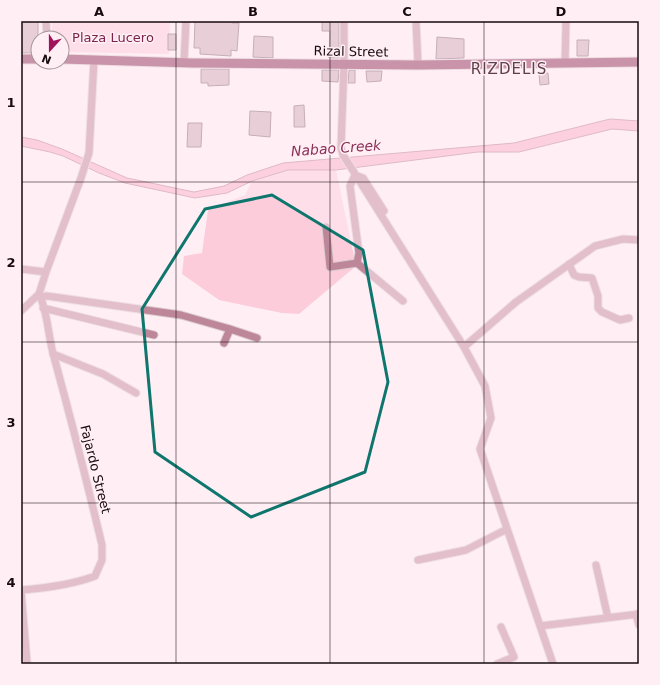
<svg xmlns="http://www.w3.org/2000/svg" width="660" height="685" viewBox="0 0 660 685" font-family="'DejaVu Sans',sans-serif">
	<rect width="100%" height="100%" fill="#ffeff4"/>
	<!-- green -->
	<path fill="#fcccdb" d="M 52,21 L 170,21 L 169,54 L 62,52 L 62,38 L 52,38 Z
		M 288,170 L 336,170 L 356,266 L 299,314 L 282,313 L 219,300 L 182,274 L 184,256 L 202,253 L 208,210 L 245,195 L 252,181 Z"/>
	<!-- water -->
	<path fill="#fbaac6" stroke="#b77a8f" d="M 610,119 L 639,121 L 639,131 L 612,129 L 519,152 L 478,152 L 336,170 L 288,170 L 252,181 L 227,193 L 195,198 L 125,183 L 99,173 L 63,156 L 50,152 L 21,146 L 21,137 L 37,140 L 62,149 L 127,178 L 194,192 L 224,186 L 247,175 L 283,163 L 514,143 Z"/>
	<!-- building -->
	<path fill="#cda9b4" stroke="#81606b" d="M 21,21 L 38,21 L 38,53 L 22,53 Z
		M 195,21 L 232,21 L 232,23 L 239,23 L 237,51 L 231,50 L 231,56 L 200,54 L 200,48 L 194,48 Z
		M 322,21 L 339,21 L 339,58 L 329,58 L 330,31 L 322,31 Z
		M 168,34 L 176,34 L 176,50 L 168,50 Z
		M 254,36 L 273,37 L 273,58 L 253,57 Z
		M 437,37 L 464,39 L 464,58 L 436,59 Z
		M 577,40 L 589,40 L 588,56 L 577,56 Z
		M 201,69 L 229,69 L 229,85 L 208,86 L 208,83 L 201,83 Z
		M 322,70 L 339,70 L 338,82 L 322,81 Z
		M 349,70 L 355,70 L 355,83 L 348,83 Z
		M 366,71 L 382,71 L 381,81 L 367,82 Z
		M 548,73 L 549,84 L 540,85 L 539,74 Z
		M 304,105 L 305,127 L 294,127 L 294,106 Z
		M 250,111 L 271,112 L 270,137 L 249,135 Z
		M 188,123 L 202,123 L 201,147 L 187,147 Z"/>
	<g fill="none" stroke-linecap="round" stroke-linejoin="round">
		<defs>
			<path id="minor" d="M 46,21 L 47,38
				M 344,21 L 344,64 L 341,148 L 343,155 L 352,169 L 464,347 L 485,386 L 491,418 L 480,449 L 553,664
				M 416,21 L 418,65
				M 184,62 L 186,21
				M 565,63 L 566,21
				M 326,227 L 330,267 L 357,263 L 359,253 L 350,186 L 355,175 L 363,178 L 384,211
				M 357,263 L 403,301
				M 569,264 L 574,275 L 579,277 L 592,278 L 598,296 L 598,308 L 602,312 L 620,320 L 629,318
				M 21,269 L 46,272
				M 41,297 L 47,296 L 181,315 L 230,329 L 257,338
				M 43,308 L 154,335
				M 21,311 L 39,294 L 46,272 L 81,178 L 89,153 L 94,60
				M 224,343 L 230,329
				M 464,347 L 516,302 L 595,246 L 623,239 L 639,240
				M 53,354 L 103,374 L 136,393
				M 418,560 L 466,550 L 507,529
				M 596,565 L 608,618
				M 21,590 C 46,588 72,585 95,576 L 102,560 L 102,545 C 87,482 71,419 54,357 C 48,337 48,312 39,294
				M 21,590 L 27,662
				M 636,614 L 639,625
				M 540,626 L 639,614
				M 497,664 L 514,657 L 501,627"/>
			<path id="major" d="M 21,59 L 38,59
				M 62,59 L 192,63 L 418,65 L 639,62"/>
		</defs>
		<!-- minor casing -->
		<use href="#minor" stroke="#dacbcf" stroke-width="9"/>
		<!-- major casing -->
		<use href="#major" stroke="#dacbcf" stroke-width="11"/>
		<!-- minor -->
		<use href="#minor" stroke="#be8699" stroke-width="7"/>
		<!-- major -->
		<use href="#major" stroke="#872551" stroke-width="9"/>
	</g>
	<!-- marked area -->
	<path d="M0 0H660V685H0ZM 272,195 L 363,250 L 388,382 L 365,472 L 251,517 L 155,452 L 142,309 L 205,209 Z" fill="#ffeff4" fill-opacity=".55" fill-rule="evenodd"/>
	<path fill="none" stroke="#0f766e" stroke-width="3" stroke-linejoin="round" d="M 272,195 L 363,250 L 388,382 L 365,472 L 251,517 L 155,452 L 142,309 L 205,209 Z"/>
	<!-- grid -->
	<path fill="none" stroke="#170b0f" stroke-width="1" stroke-opacity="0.55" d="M 176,21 L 176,664M 330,21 L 330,664M 484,21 L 484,664M 21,182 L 639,182M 21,342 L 639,342M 21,503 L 639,503"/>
	<g text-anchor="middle" stroke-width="3" stroke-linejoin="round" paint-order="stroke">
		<!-- park labels -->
		<g font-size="13" fill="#7e224b" stroke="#ffeff4">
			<text x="113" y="42">Plaza Lucero</text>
		</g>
		<!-- street labels -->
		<g font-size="13" fill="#170b0f" stroke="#ffeff4">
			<text transform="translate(351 51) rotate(1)" y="5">Rizal Street</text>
			<text transform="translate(96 469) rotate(76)" y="5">Fajardo Street</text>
		</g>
		<!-- water labels -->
		<g font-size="14" font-style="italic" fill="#8a2e55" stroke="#ffeff4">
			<text transform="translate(336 148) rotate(-4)" y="5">Nabao Creek</text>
		</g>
		<!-- quarter labels -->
		<g font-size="15" letter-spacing="1" fill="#5e404a" stroke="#ffeff4">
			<text x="509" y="74">RIZDELIS</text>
		</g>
	</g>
	<!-- border -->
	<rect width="660" height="685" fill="none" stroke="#ffeff4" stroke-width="44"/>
	<!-- north arrow -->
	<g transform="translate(50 50) rotate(201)"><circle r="19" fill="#ffeff4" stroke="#a29498"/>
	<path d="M0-3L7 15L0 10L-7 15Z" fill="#a0125b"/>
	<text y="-6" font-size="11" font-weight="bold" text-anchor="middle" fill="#170b0f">N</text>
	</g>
	<rect x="22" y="22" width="616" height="641" fill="none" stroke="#170b0f" stroke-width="1.5"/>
	<g font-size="13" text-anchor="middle" font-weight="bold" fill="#170b0f">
		<text x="99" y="16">A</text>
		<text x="253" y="16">B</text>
		<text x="407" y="16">C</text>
		<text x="561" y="16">D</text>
		<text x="11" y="107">1</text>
		<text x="11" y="267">2</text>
		<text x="11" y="427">3</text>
		<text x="11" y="587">4</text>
	</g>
</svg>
